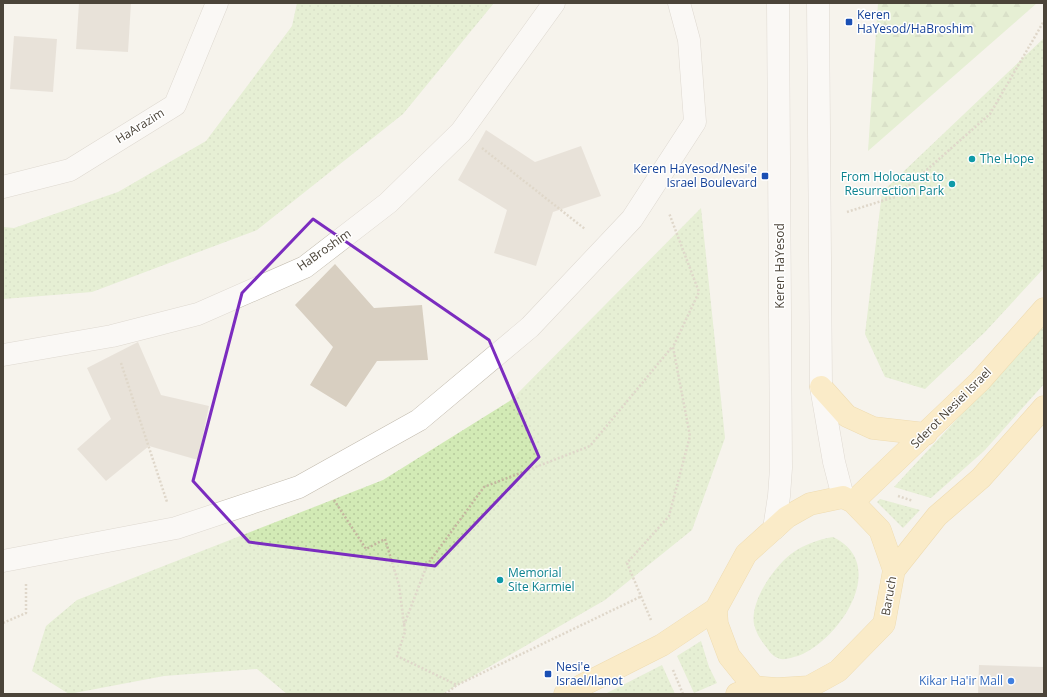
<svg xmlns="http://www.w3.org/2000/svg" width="1047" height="697" viewBox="0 0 1047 697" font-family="'Open Sans',sans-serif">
	<defs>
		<pattern id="grass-dots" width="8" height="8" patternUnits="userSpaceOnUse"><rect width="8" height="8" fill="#d2eab5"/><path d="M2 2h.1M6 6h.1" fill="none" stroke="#b6ca9c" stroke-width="1.8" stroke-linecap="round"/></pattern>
		<pattern id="forest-firs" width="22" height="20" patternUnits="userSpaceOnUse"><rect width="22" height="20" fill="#d2eab5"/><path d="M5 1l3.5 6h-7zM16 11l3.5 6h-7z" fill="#b6ca9c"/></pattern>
	</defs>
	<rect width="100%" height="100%" fill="#f6f3ec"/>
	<!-- grass -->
	<path fill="url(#grass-dots)" d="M 297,3 L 494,3 L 403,114 L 257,230 L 92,292 L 3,299 L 3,227 L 14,228 L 118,192 L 206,141 L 292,26 Z
		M 1044,38 L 1044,268 L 985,332 L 925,389 L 885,377 L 865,334 L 882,192 Z
		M 701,208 L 725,438 L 692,530 L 605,600 L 442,694 L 287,694 L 257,669 L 164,676 L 69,694 L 32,671 L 46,626 L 77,600 L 383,480 L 511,400 Z
		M 1044,325 L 1044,384 L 984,451 L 931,498 L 894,487 Z
		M 880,499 L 920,510 L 903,528 L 877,502 Z
		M 833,537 C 890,564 840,640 798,656 C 793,657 786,660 781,659 C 775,658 770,653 767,648 C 761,641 756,633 754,624 C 750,601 774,567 791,554 C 803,545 819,539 833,537 Z
		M 701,641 L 709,667 L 717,683 L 694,693 L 677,656 Z
		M 662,665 L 675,694 L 605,694 Z"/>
	<!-- forest -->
	<path fill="url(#forest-firs)" d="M 878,3 L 1037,3 L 868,151 Z"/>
	<!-- building -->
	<path fill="#d8cfc1" d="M 79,3 L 131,3 L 128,52 L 76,49 Z
		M 14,36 L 57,39 L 53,92 L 10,89 Z
		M 486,130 L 535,162 L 581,146 L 601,196 L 553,212 L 536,266 L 494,253 L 507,210 L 458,180 Z
		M 335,264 L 374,308 L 422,305 L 428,360 L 377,361 L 346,407 L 310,385 L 333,347 L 295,305 Z
		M 138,342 L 161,395 L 209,406 L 198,460 L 149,446 L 106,481 L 77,449 L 111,419 L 87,368 Z
		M 979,665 L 1044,667 L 1044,694 L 978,694 Z"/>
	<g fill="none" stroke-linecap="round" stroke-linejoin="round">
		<defs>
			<path id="minor" d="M 818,3 L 821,387 L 834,462 L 843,497
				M 3,187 L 70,170 L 175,105 L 217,3
				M 3,355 L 112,336 L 198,314 L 305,267 L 388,203 L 461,132 L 554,3
				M 774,529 L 779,496 L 781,468 L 778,3
				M 3,561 L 176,528 L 299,487 L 419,420 L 530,327 L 632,219 L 695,122 L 689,40 L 679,3"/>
			<path id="major" d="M 821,387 L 847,416 L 873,428 L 926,434
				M 853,502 L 980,381 L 1044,309
				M 894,570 L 937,516 L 981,478 L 1044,407
				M 565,694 L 662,645 L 716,609
				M 737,694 L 754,687 L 777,689 L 809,687 L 838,671 L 884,624 L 894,570 L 880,530 L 853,502 L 843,497 L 810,504 L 787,517 L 746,554 L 716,609 L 717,624 L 729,656 L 754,687"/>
		</defs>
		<!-- minor casing -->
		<use href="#minor" stroke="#c2bbae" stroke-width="23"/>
		<!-- major casing -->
		<use href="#major" stroke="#e6c16a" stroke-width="23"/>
		<!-- path -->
		<path stroke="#c4b79f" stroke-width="2.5" stroke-dasharray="2 2" stroke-linecap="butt" d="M 482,148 L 585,229
			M 847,212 L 897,196 L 990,114 L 1044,21
			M 121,363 L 167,502
			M 898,496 L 913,501
			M 334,500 L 366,549 L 385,539 L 399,585 L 405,632 L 397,656 L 457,685
			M 651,620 L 627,563 L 669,516 L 690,436 L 673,347 L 699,292 L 669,213
			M 3,623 L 26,613 L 26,584
			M 404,625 L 427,565 L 484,487 L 590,446 L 672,347
			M 673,670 L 683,694
			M 445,694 L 457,685 L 642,596"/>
		<!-- minor -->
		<use href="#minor" stroke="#fff" stroke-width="22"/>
		<!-- major -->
		<use href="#major" stroke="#ffe39c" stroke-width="22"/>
	</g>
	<!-- marked area -->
	<path d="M0 0H1047V697H0ZM 313,219 L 489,340 L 539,457 L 435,566 L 249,542 L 193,481 L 242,293 Z" fill="#f6f3ec" fill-opacity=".55" fill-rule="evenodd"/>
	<path fill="none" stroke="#7b2cbf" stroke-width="3" stroke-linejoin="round" d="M 313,219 L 489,340 L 539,457 L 435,566 L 249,542 L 193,481 L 242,293 Z"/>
	<!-- markers -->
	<g fill="#1a4fb4" stroke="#fff" stroke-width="1.5">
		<rect x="845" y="18" width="8" height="8" rx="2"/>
		<rect x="761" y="172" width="8" height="8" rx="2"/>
		<rect x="544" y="670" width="8" height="8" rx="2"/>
	</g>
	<g fill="#0f9aa8" stroke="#fff" stroke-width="1.5">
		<circle cx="972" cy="159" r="4"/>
		<circle cx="952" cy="184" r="4"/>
		<circle cx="500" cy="580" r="4"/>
	</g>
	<circle fill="#3f7fe0" stroke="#fff" stroke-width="1.5" cx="1011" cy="681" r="4"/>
	<g text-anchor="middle" stroke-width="3" stroke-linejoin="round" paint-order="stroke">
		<!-- transit labels -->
		<g font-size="12" fill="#164399" stroke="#fff" text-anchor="start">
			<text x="857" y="19">Keren<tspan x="857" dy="14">HaYesod/HaBroshim</tspan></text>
			<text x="757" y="173" text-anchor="end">Keren HaYesod/Nesi'e<tspan x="757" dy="14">Israel Boulevard</tspan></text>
			<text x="556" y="671">Nesi'e<tspan x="556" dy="14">Israel/Ilanot</tspan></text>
		</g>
		<!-- street labels -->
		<g font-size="12" fill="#4b4439" stroke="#fff">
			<text transform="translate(140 126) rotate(-32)" y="4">HaArazim</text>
			<text transform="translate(324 250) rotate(-35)" y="4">HaBroshim</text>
			<text transform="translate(780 266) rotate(-90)" y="4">Keren HaYesod</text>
			<text transform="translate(951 408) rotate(-45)" y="4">Sderot Nesiei Israel</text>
			<text transform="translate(889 596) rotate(-80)" y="4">Baruch</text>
		</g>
		<!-- culture labels -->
		<g font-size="12" fill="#0d838f" stroke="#fff" text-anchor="start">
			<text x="980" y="163">The Hope</text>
			<text x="944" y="181" text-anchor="end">From Holocaust to<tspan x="944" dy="14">Resurrection Park</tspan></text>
			<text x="508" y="577">Memorial<tspan x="508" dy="14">Site Karmiel</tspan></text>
		</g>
		<!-- shop labels -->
		<g font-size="12" fill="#366cbe" stroke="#fff" text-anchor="end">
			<text x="1003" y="685">Kikar Ha'ir Mall</text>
		</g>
	</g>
	<!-- border -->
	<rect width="1047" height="697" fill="none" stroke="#4b4439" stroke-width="8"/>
</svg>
